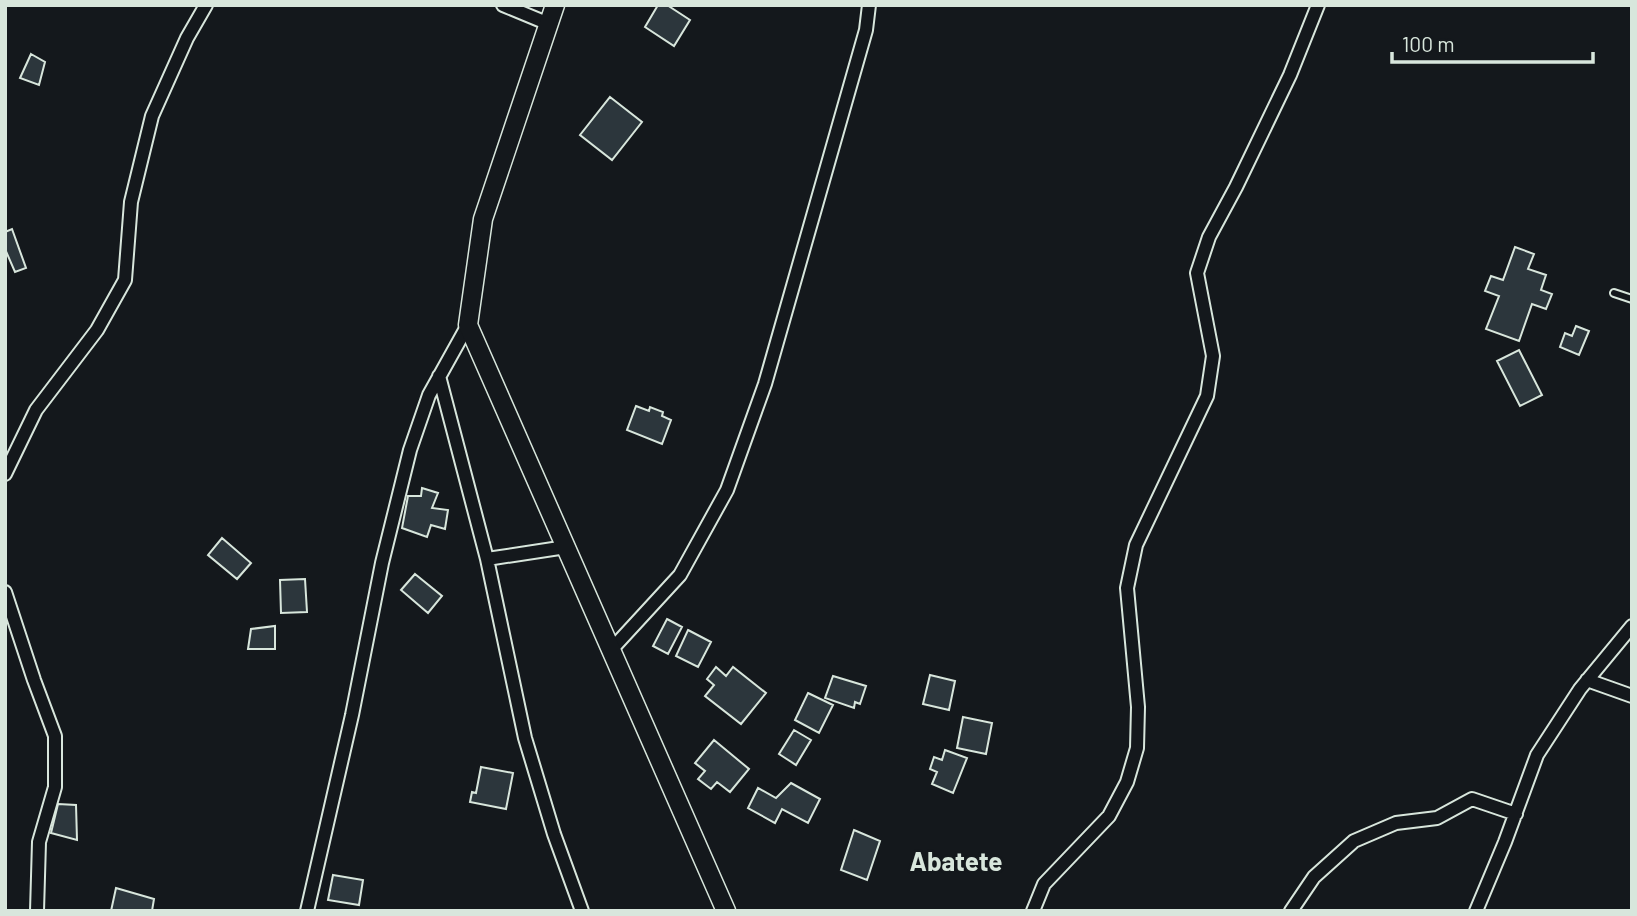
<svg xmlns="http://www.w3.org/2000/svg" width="1637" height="916" viewBox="0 0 1637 916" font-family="Barlow,sans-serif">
	<rect width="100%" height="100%" fill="#14181c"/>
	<!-- building -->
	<path fill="#2c363c" stroke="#d8e6dc" stroke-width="2" d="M 658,5 L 667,5 L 690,20 L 674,46 L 645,27 Z
		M 31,54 L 45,62 L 39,85 L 20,78 Z
		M 610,97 L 642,122 L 612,160 L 580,135 Z
		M 12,229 L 26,268 L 15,272 L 5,249 L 5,232 Z
		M 1515,247 L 1534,254 L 1528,269 L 1546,275 L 1541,290 L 1552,294 L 1546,309 L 1532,304 L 1519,341 L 1486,329 L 1499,296 L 1485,291 L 1491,276 L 1503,280 Z
		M 1576,326 L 1589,331 L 1579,355 L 1560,347 L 1565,333 L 1572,336 Z
		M 1519,350 L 1542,395 L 1520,406 L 1497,361 Z
		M 636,406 L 649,411 L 650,407 L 663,412 L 662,416 L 671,420 L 662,444 L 627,430 Z
		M 422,488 L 438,493 L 432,508 L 448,510 L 445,529 L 431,525 L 427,537 L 402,528 L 408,496 L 421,496 Z
		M 222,538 L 251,563 L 237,579 L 208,555 Z
		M 415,574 L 442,596 L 428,613 L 401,590 Z
		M 305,579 L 307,612 L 281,613 L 280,580 Z
		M 667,619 L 682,627 L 668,654 L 653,646 Z
		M 275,626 L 275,649 L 248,649 L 251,629 Z
		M 688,630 L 711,642 L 698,667 L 676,656 Z
		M 716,667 L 726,676 L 733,667 L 766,693 L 741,724 L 705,696 L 714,685 L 707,679 Z
		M 930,675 L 955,681 L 949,710 L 923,704 Z
		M 833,676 L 866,686 L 860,704 L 855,702 L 854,708 L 825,698 Z
		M 808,693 L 833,705 L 819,733 L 795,720 Z
		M 963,717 L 992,723 L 986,754 L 957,748 Z
		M 794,730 L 811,740 L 796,765 L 779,754 Z
		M 714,740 L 749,769 L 730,792 L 717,782 L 711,789 L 698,779 L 705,771 L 695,763 Z
		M 945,750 L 967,758 L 953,793 L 932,784 L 937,772 L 930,769 L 934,757 L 942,760 Z
		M 481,767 L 513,773 L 506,809 L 470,802 L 472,792 L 476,793 Z
		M 791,783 L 820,799 L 808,823 L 782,809 L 775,823 L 748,808 L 758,788 L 776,798 Z
		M 58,804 L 76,805 L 77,840 L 51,833 Z
		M 854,830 L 880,841 L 867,880 L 841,870 Z
		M 333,875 L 363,880 L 359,905 L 328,900 Z
		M 116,888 L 154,899 L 152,911 L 111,911 Z"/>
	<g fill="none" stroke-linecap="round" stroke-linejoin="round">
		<defs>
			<path id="service" d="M 1614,293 L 1632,299"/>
			<path id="minor" d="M 503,5 L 549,24
				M 439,376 L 487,559 L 525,738 L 554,834 L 582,911
				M 5,474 L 36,410 L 97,330 L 125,280 L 131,202 L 152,116 L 187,38 L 206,5
				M 487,559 L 566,547
				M 5,592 L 34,680 L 55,736 L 55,787 L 39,842 L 37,911
				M 611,650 L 680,575 L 727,490 L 765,384 L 866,30 L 869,5
				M 1587,680 L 1632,696
				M 307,911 L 352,715 L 382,563 L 410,450 L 429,395 L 468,325
				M 1033,911 L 1044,884 L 1109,816 L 1127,782 L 1137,748 L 1138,707 L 1127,588 L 1136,545 L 1207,396 L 1213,356 L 1197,273 L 1209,237 L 1236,187 L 1290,75 L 1318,5
				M 1291,911 L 1314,877 L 1354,841 L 1396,823 L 1437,818 L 1472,799 L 1516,814
				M 1476,911 L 1505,842 L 1537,755 L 1580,689 L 1632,626"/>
			<path id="secondary" d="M 555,5 L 483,219 L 468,325 L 726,911"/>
		</defs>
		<!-- service casing -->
		<use href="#service" stroke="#d8e6dc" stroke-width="10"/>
		<!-- minor casing -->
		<use href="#minor" stroke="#d8e6dc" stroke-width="16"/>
		<!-- secondary casing -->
		<use href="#secondary" stroke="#d8e6dc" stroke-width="21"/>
		<!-- service -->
		<use href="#service" stroke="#14181c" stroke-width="6"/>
		<!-- minor -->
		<use href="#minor" stroke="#14181c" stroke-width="12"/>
		<!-- secondary -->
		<use href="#secondary" stroke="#14181c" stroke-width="18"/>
	</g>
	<g text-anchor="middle" stroke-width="5" stroke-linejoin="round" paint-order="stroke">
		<!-- quarter labels -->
		<g font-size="26" font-weight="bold" fill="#d8e6dc" stroke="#14181c">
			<text x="956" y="871">Abatete</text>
		</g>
	</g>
	<!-- border -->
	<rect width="1637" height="916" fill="none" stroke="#d8e6dc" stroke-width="14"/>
	<!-- scale -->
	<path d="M1392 52v10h201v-10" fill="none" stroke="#d8e6dc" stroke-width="3.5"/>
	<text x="1402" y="52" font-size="21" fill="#d8e6dc" stroke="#14181c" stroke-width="5" paint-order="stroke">100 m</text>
</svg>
